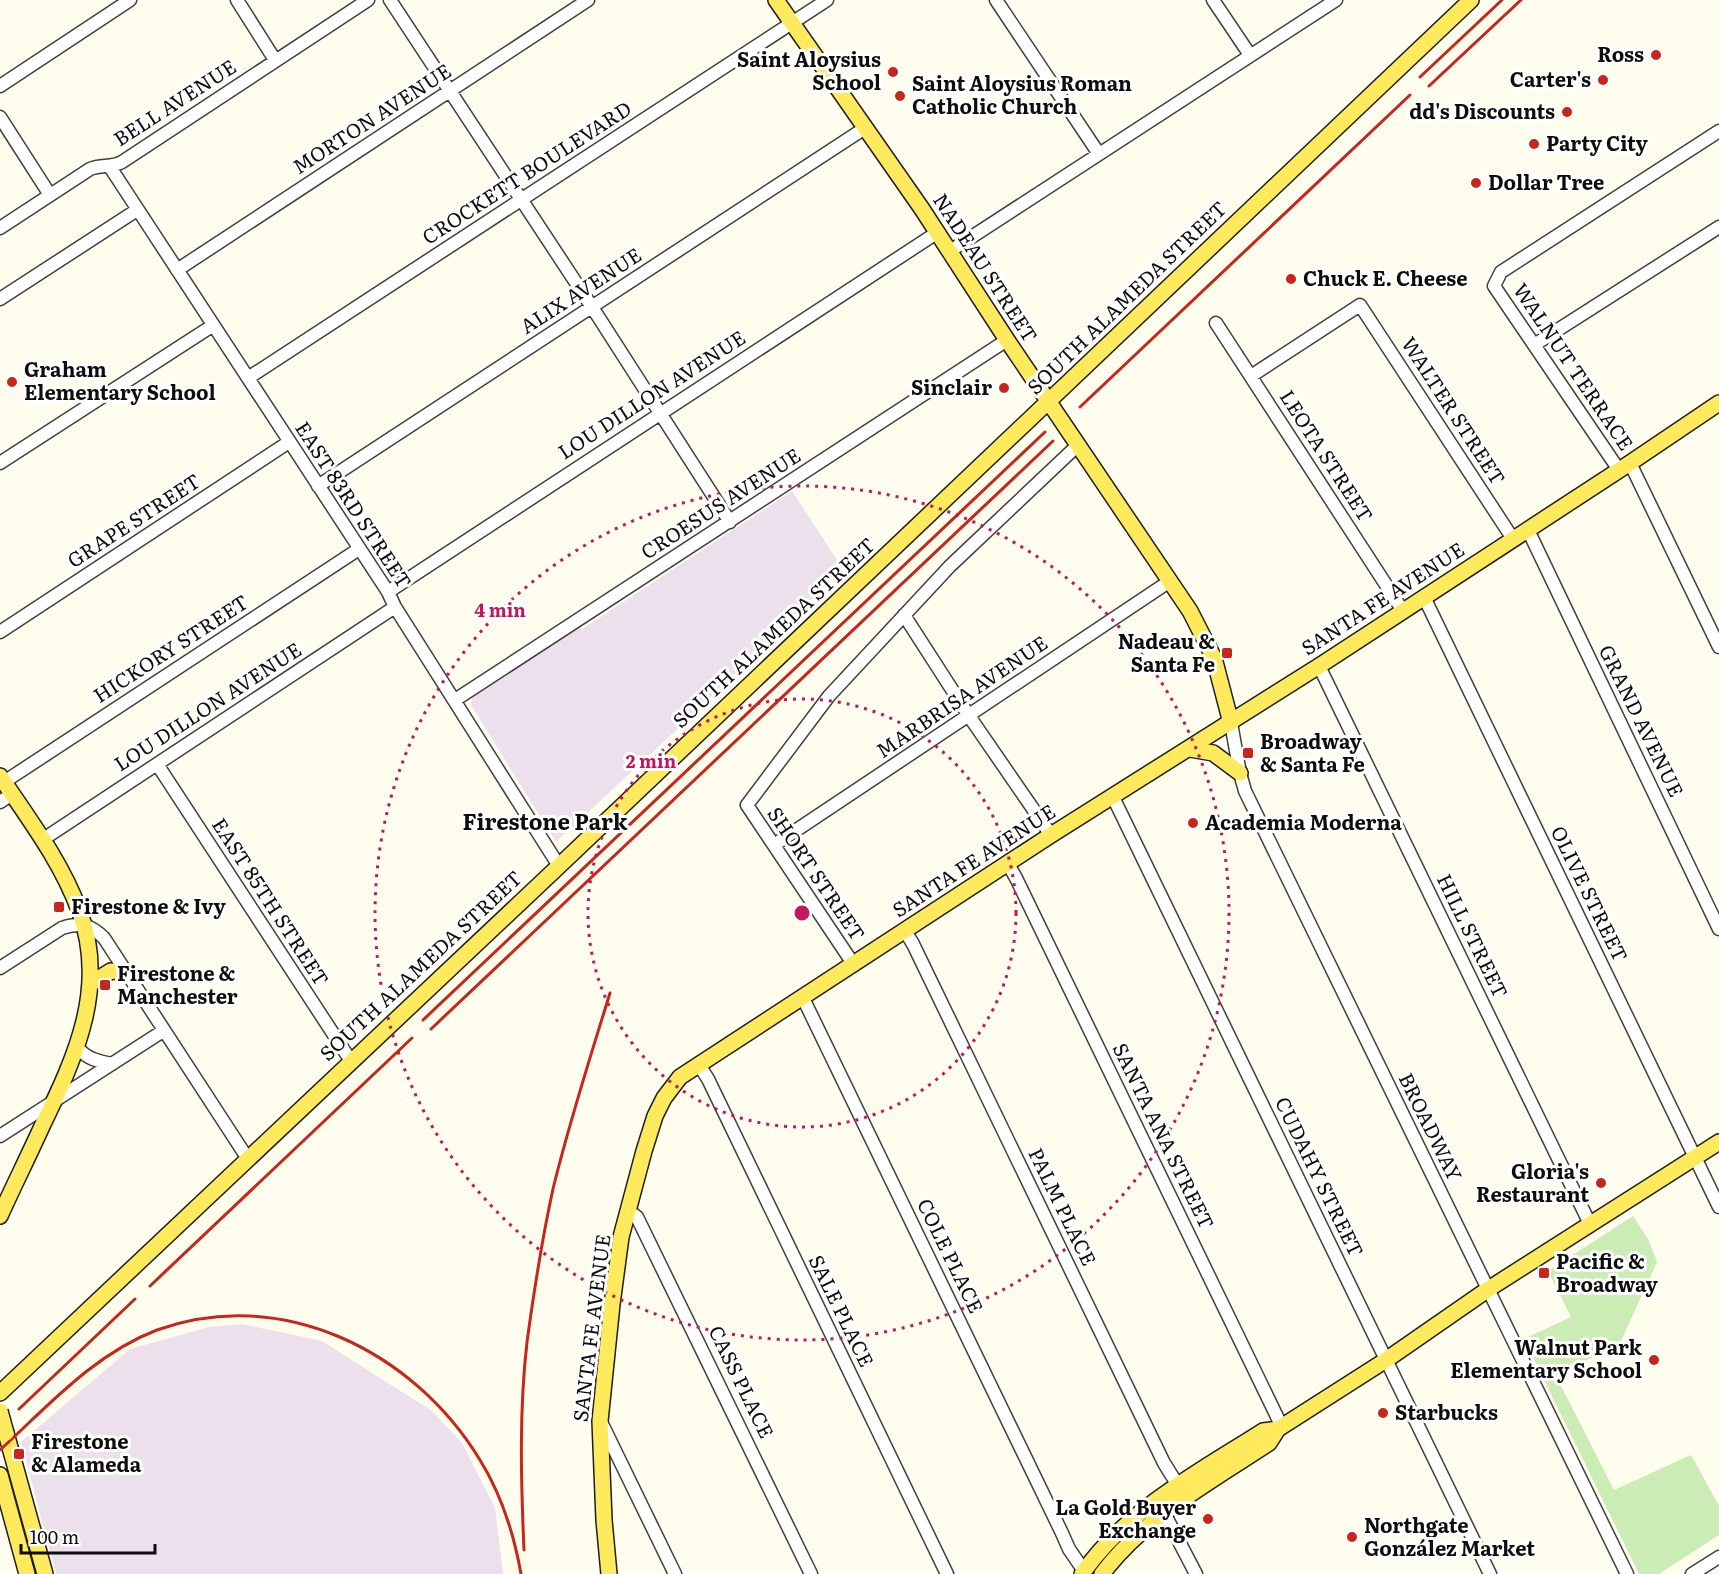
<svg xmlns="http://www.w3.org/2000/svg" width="1719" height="1574" viewBox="0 0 1719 1574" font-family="Literata,serif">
	<rect width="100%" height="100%" fill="#fffded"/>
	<!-- industrial -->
	<path fill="#ece0ec" d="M 792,491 L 843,569 L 670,736 L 556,842 L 471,705 L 472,697 L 578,626 L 582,629 Z
		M 242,1324 L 322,1341 L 432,1411 L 462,1443 L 495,1508 L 503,1574 L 56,1574 L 21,1442 L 130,1349 L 209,1327 Z"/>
	<!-- green -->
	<path fill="#cbecb4" d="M 1633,1216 L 1648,1239 L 1657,1262 L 1620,1343 L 1556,1376 L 1614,1490 L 1691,1455 L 1719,1506 L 1719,1535 L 1659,1574 L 1639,1574 L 1524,1339 L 1571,1317 L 1548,1271 Z"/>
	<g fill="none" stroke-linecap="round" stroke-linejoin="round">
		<defs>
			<path id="minor" d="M 237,0 L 275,60
				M 390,0 L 592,307 L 730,522
				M 996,0 L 1099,154
				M 1213,0 L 1250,55
				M 0,86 L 130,0
				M 0,117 L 50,195
				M 110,167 L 388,592 L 395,607 L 559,866
				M 0,228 L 90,169 C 101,164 111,168 122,162 L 368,0
				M 950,251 L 1336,0
				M 177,270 L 588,0
				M 0,299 L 137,210
				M 1216,323 L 1403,611
				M 1534,345 L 1719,227
				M 1251,376 L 1360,305 L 1513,539
				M 248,378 L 827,0
				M 0,463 L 212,326
				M 1630,463 L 1719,647
				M 1619,470 L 1494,286 L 1501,272 L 1719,131
				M 318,486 L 865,128
				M 1528,530 L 1719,929
				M 388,592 L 938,232
				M 1424,597 L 1719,1207
				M 904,615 L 969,716 L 1051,835
				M 0,632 L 289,442
				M 1319,666 L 1590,1224
				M 455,700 L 1007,340
				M 1231,723 L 1240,773 L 1245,791 L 1627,1574
				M 157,764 L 351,1061
				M 4,782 L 359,549
				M 1113,797 L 1490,1574
				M 0,802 L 12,794
				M 42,840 L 395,607
				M 774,845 L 1170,581
				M 1008,864 L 1016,878 L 1282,1427
				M 905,931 L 913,944 L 1164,1463 L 1182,1492
				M 854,965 L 747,805 L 829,696 L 950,566 L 1078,445
				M 0,968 L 62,928 C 80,922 91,925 104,938 L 248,1159
				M 803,998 L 1061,1531 L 1069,1549 L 1084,1571
				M 77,1047 C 87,1059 97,1061 112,1064
				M 699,1065 L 708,1079 L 947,1574
				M 0,1136 L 163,1031
				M 629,1211 L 637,1217 L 811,1574
				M 602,1424 L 675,1574
				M 1161,1507 L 1196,1574
				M 1692,1574 L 1719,1557"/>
			<path id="major" d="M 776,0 L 922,209 L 1007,340 L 1190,611 L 1214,658 L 1231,723
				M 1190,749 L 1213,753 L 1240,773
				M 0,776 C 28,818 61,861 79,910 C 108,986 76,1056 43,1124 C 29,1155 14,1185 0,1216
				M 90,984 L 111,971 L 126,972
				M 0,1393 L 559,866 L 1471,0
				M 6,1433 L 45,1574
				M 0,1475 L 27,1574
				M 609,1574 L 604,1520 L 600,1421 L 612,1304 L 621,1237 L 644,1151 L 655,1116 L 664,1098 L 680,1077 L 1051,835 L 1319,666 L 1630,463 L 1719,403
				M 1082,1574 C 1126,1510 1199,1472 1263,1431 L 1278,1429
				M 1102,1574 C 1145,1517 1210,1482 1269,1443 L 1278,1429 L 1386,1360 L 1487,1290 L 1719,1142"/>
		</defs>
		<!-- minor casing -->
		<use href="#minor" stroke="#404040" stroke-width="15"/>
		<!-- major casing -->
		<use href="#major" stroke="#1e1e1e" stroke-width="18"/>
		<!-- minor -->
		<use href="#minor" stroke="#fff" stroke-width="12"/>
		<!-- major -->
		<use href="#major" stroke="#ffe95d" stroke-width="15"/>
		<!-- rail -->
		<path stroke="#c6261c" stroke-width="3" d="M 1420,77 L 1502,0
			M 1429,86 L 1521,0
			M 1080,407 L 1410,95
			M 423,1020 L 1045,432
			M 431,1029 L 1053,441
			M 150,1286 L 412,1038
			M 19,1409 L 135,1299
			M 0,1450 C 48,1406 94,1354 157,1330 C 281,1285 414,1351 480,1460 C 501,1494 514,1534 521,1574
			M 524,1550 C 521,1481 519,1411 527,1342 C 534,1291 542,1239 553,1189 C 569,1123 590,1058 610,993"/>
		<defs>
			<path id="major-bridge" d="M 0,1411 L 6,1433"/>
		</defs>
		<!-- major-bridge casing -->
		<use href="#major-bridge" stroke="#1e1e1e" stroke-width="18" stroke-linecap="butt"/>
		<!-- major-bridge -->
		<use href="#major-bridge" stroke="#ffe95d" stroke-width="15"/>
	</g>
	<!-- distance rings -->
	<g fill="none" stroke="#c2185b" stroke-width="3" stroke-dasharray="3 6">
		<circle cx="802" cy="913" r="214"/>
		<circle cx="802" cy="913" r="427"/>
	</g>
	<!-- markers -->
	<g fill="#c6261c" stroke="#fff" stroke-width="2">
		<circle cx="1656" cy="55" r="6"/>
		<circle cx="893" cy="72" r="6"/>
		<circle cx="1603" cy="80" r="6"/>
		<circle cx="900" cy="96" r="6"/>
		<circle cx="1567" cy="112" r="6"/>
		<circle cx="1534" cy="144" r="6"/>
		<circle cx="1476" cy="183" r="6"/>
		<circle cx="1291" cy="279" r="6"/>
		<circle cx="12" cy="382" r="6"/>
		<circle cx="1004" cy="388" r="6"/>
		<rect x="1221" y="647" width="12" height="12" rx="3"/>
		<rect x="1242" y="747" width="12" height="12" rx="3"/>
		<circle cx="1193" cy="823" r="6"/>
		<rect x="53" y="901" width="12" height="12" rx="3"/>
		<rect x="99" y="979" width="12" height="12" rx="3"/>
		<circle cx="1601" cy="1183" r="6"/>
		<rect x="1538" y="1267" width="12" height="12" rx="3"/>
		<circle cx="1654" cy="1360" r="6"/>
		<circle cx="1383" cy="1413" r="6"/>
		<rect x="13" y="1448" width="12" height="12" rx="3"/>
		<circle cx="1208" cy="1519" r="6"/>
		<circle cx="1352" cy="1537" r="6"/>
	</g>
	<g text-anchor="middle" stroke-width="6" stroke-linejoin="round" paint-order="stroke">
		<!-- poi labels -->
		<g font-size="20" font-weight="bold" fill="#0d0d0d" stroke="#fff" text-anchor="start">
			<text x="1644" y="62" text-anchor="end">Ross</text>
			<text x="881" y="67" text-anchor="end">Saint Aloysius<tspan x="881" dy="23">School</tspan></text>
			<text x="1591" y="87" text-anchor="end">Carter's</text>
			<text x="912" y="91">Saint Aloysius Roman<tspan x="912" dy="23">Catholic Church</tspan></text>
			<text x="1555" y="119" text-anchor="end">dd's Discounts</text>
			<text x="1546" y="151">Party City</text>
			<text x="1488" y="190">Dollar Tree</text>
			<text x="1303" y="286">Chuck E. Cheese</text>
			<text x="24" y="377">Graham<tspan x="24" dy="23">Elementary School</tspan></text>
			<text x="992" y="395" text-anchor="end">Sinclair</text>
			<text x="1215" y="649" text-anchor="end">Nadeau &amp;<tspan x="1215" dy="23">Santa Fe</tspan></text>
			<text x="1260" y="749">Broadway<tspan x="1260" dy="23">&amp; Santa Fe</tspan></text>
			<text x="1205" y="830">Academia Moderna</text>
			<text x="71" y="914">Firestone &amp; Ivy</text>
			<text x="117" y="981">Firestone &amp;<tspan x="117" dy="23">Manchester</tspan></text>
			<text x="1589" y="1179" text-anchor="end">Gloria's<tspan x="1589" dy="23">Restaurant</tspan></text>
			<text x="1556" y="1269">Pacific &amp;<tspan x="1556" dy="23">Broadway</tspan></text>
			<text x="1642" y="1355" text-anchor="end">Walnut Park<tspan x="1642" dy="23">Elementary School</tspan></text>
			<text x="1395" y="1420">Starbucks</text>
			<text x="31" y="1449">Firestone<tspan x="31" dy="23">&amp; Alameda</tspan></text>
			<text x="1196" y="1515" text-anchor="end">La Gold Buyer<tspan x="1196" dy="23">Exchange</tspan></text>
			<text x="1364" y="1533">Northgate<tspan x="1364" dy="23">González Market</tspan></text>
		</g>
		<!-- street labels -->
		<g font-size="20" fill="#0d0d0d" stroke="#fff">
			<text transform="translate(175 103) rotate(-33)" y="7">BELL AVENUE</text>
			<text transform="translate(372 119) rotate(-33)" y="7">MORTON AVENUE</text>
			<text transform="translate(527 173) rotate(-33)" y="7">CROCKETT BOULEVARD</text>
			<text transform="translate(985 268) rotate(57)" y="7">NADEAU STREET</text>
			<text transform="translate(581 291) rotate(-33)" y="7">ALIX AVENUE</text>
			<text transform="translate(1127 298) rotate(-44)" y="7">SOUTH ALAMEDA STREET</text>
			<text transform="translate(1573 367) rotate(56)" y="7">WALNUT TERRACE</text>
			<text transform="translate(652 395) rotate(-33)" y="7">LOU DILLON AVENUE</text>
			<text transform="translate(1453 411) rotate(57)" y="7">WALTER STREET</text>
			<text transform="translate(1326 456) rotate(57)" y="7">LEOTA STREET</text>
			<text transform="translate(721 504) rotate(-33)" y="7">CROESUS AVENUE</text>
			<text transform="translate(353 505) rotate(57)" y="7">EAST 83RD STREET</text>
			<text transform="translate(134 521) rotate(-33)" y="7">GRAPE STREET</text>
			<text transform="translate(1383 599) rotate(-33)" y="7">SANTA FE AVENUE</text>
			<text transform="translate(774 633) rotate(-43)" y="7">SOUTH ALAMEDA STREET</text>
			<text transform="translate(171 649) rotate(-33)" y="7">HICKORY STREET</text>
			<text transform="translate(962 697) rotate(-34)" y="7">MARBRISA AVENUE</text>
			<text transform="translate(208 707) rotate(-33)" y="7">LOU DILLON AVENUE</text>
			<text transform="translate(1641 721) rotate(64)" y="7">GRAND AVENUE</text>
			<text transform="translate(974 861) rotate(-33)" y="7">SANTA FE AVENUE</text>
			<text transform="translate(816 874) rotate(56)" y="7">SHORT STREET</text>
			<text transform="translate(1589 894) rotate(64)" y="7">OLIVE STREET</text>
			<text transform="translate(270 902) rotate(57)" y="7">EAST 85TH STREET</text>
			<text transform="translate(1472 936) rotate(64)" y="7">HILL STREET</text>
			<text transform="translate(421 966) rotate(-43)" y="7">SOUTH ALAMEDA STREET</text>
			<text transform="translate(1430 1127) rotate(64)" y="7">BROADWAY</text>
			<text transform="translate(1163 1136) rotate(64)" y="7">SANTA ANA STREET</text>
			<text transform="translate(1319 1177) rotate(64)" y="7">CUDAHY STREET</text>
			<text transform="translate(1062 1207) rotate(64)" y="7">PALM PLACE</text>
			<text transform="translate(950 1256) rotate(64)" y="7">COLE PLACE</text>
			<text transform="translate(841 1311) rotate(64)" y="7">SALE PLACE</text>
			<text transform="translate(592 1328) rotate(-83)" y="7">SANTA FE AVENUE</text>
			<text transform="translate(741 1382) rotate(64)" y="7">CASS PLACE</text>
		</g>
		<!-- quarter labels -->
		<g font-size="22" font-weight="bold" fill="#0d0d0d" stroke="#fff">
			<text x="545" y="830">Firestone Park</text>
		</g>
	</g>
	<circle cx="802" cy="913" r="9" fill="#c2185b" stroke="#fff" stroke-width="3"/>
	<g font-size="18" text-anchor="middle" font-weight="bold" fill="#c2185b" stroke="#fff" stroke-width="6" stroke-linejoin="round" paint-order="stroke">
		<text x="500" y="617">4 min</text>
		<text x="651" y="768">2 min</text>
	</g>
	<!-- scale -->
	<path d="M21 1544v9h134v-9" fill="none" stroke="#0d0d0d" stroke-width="3"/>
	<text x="30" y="1544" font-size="18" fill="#0d0d0d" stroke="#ffffff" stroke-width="4.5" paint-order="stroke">100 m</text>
</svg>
